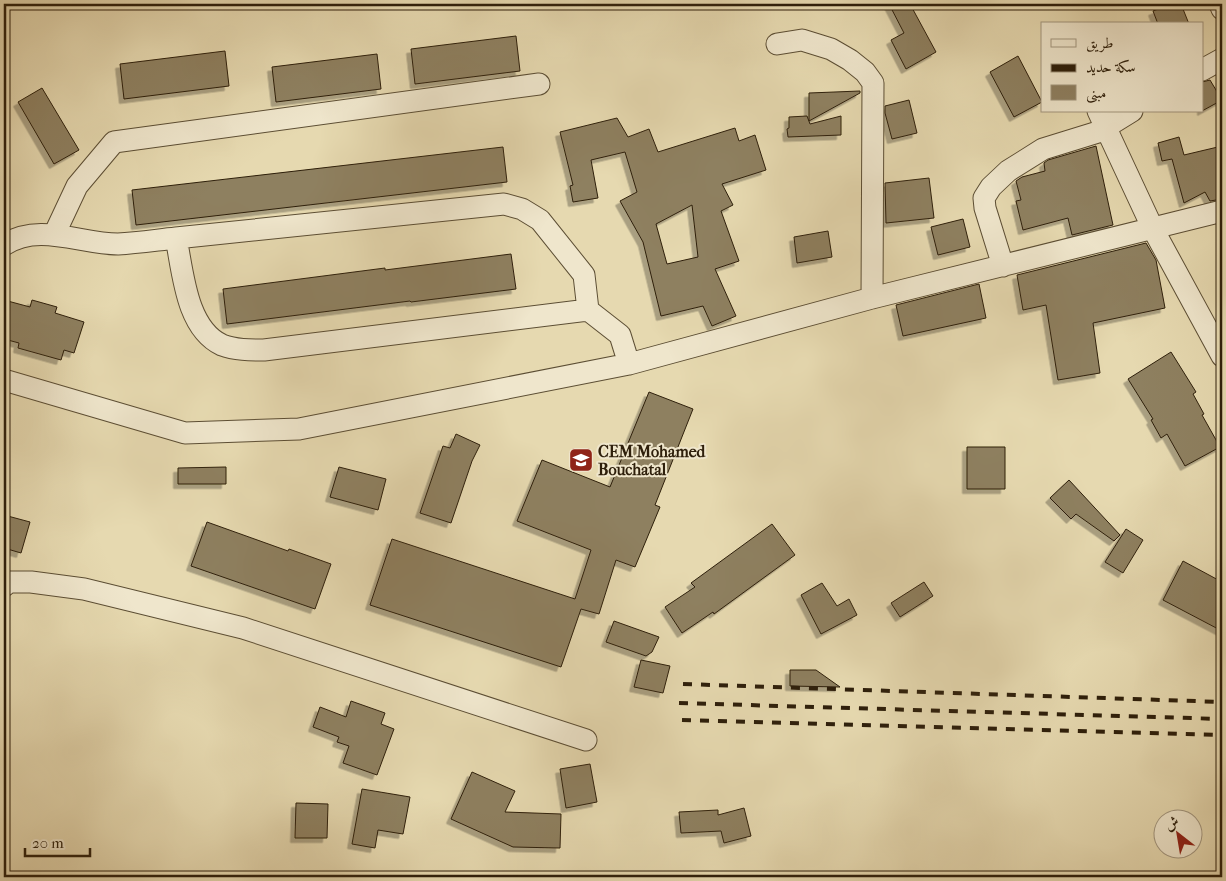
<svg xmlns="http://www.w3.org/2000/svg" width="1226" height="881" viewBox="0 0 1226 881" font-family="'IM FELL French Canon',Amiri,serif">
	<defs>
		<filter id="shadow"><feDropShadow dx="-4.5" dy="4.5" stdDeviation="0" flood-color="#0004"/></filter>
	</defs>
	<rect width="100%" height="100%" fill="#e6d9b0"/>
	<filter id="stains"><feTurbulence type="fractalNoise" baseFrequency=".004" numOctaves="4"/><feColorMatrix values="0 0 0 0 .2 0 0 0 0 .09 0 0 0 0 .02 0 0 0 .5 -.17"/></filter>
	<radialGradient id="worn" r=".72"><stop offset=".6" stop-color="#630" stop-opacity="0"/><stop offset="1" stop-color="#630" stop-opacity=".3"/></radialGradient>
	<!-- building -->
	<path fill="#8e8061" stroke="#2e1f0b" fill-rule="evenodd" filter="url(#shadow)" d="M 889,4 L 910,4 L 936,52 L 906,69 L 891,40 L 904,33 Z
		M 1171,4 L 1181,4 L 1189,24 L 1158,24 L 1153,11 Z
		M 516,36 L 520,71 L 415,84 L 411,49 Z
		M 225,51 L 229,86 L 124,99 L 120,64 Z
		M 377,54 L 381,89 L 276,102 L 272,67 Z
		M 1018,56 L 1042,102 L 1014,117 L 990,72 Z
		M 1210,80 L 1222,100 L 1202,111 L 1202,82 Z
		M 42,88 L 79,150 L 54,164 L 18,102 Z
		M 860,91 L 860,93 L 809,121 L 809,93 Z
		M 909,100 L 917,133 L 892,139 L 885,113 L 885,106 Z
		M 807,116 L 810,124 L 841,116 L 841,135 L 788,137 L 787,129 L 789,128 L 789,117 Z
		M 617,118 L 628,137 L 649,129 L 658,152 L 735,128 L 739,141 L 755,135 L 766,170 L 722,184 L 733,205 L 721,211 L 739,261 L 715,269 L 736,316 L 712,326 L 703,306 L 661,316 L 643,242 L 620,201 L 637,192 L 625,152 L 591,160 L 598,198 L 573,202 L 570,186 L 573,185 L 560,132 ZM 692,205 L 698,257 L 667,264 L 656,224 Z
		M 1179,137 L 1184,155 L 1222,146 L 1222,199 L 1210,201 L 1205,192 L 1184,203 L 1172,159 L 1162,161 L 1158,143 Z
		M 1096,146 L 1113,225 L 1072,235 L 1068,218 L 1023,230 L 1016,201 L 1021,200 L 1016,181 L 1022,177 L 1045,171 L 1044,163 L 1048,160 Z
		M 503,147 L 507,182 L 136,225 L 132,190 Z
		M 929,178 L 934,218 L 886,223 L 885,183 Z
		M 963,219 L 970,247 L 938,255 L 931,227 Z
		M 828,231 L 832,257 L 797,263 L 794,237 Z
		M 1146,243 L 1156,260 L 1165,308 L 1093,323 L 1100,373 L 1058,380 L 1046,305 L 1023,310 L 1017,275 Z
		M 511,254 L 516,289 L 411,302 L 410,301 L 227,324 L 223,289 L 385,268 L 385,270 Z
		M 979,284 L 986,318 L 903,336 L 896,305 Z
		M 4,300 L 30,307 L 32,300 L 57,307 L 55,313 L 84,322 L 74,353 L 64,350 L 61,360 L 18,348 L 19,343 L 4,339 Z
		M 1171,352 L 1196,392 L 1193,394 L 1204,414 L 1202,415 L 1220,447 L 1185,466 L 1167,434 L 1161,438 L 1151,420 L 1153,419 L 1128,379 Z
		M 649,392 L 693,409 L 655,505 L 660,507 L 635,567 L 616,560 L 599,614 L 581,609 L 561,667 L 370,605 L 392,539 L 575,599 L 591,550 L 517,521 L 542,460 L 610,487 Z
		M 456,434 L 480,445 L 472,461 L 451,523 L 420,513 L 443,446 L 450,448 Z
		M 967,447 L 1005,447 L 1005,489 L 967,489 Z
		M 226,467 L 226,484 L 178,484 L 178,468 Z
		M 339,467 L 386,479 L 378,510 L 330,497 Z
		M 1069,480 L 1120,535 L 1114,541 L 1076,514 L 1071,519 L 1050,498 Z
		M 4,515 L 30,522 L 21,553 L 4,548 Z
		M 207,522 L 288,551 L 289,549 L 331,564 L 315,609 L 191,566 Z
		M 772,524 L 795,555 L 714,614 L 713,612 L 682,633 L 665,607 L 695,587 L 691,583 Z
		M 1126,529 L 1143,540 L 1123,573 L 1105,562 Z
		M 1183,561 L 1222,582 L 1222,631 L 1163,600 Z
		M 924,582 L 933,596 L 900,617 L 891,603 Z
		M 822,583 L 837,606 L 849,599 L 857,615 L 821,634 L 801,595 Z
		M 614,621 L 659,637 L 652,652 L 646,656 L 606,642 Z
		M 641,660 L 670,666 L 663,693 L 634,687 Z
		M 790,670 L 816,670 L 840,687 L 790,686 Z
		M 351,701 L 385,713 L 381,724 L 394,729 L 377,775 L 343,763 L 349,746 L 337,742 L 339,737 L 313,727 L 320,707 L 346,717 Z
		M 590,764 L 597,802 L 566,808 L 560,769 Z
		M 472,772 L 515,791 L 505,812 L 561,814 L 560,848 L 513,847 L 451,819 Z
		M 362,789 L 410,797 L 403,834 L 378,830 L 375,848 L 352,844 Z
		M 296,803 L 328,804 L 327,838 L 295,838 Z
		M 744,808 L 751,836 L 724,843 L 721,831 L 681,833 L 679,812 L 718,810 L 718,815 Z"/>
	<g fill="none" stroke-linecap="round" stroke-linejoin="round">
		<defs>
			<path id="minor" d="M 1220,4 L 1222,9
				M 777,44 L 802,40 L 831,49 L 850,60 L 865,72 L 873,83 L 872,298
				M 1202,70 L 1222,59
				M 1098,111 L 1153,229 L 1222,356
				M 54,235 L 77,186 L 114,142 L 539,84
				M 176,238 L 504,204 L 522,209 L 540,220 L 584,275 L 588,310
				M 4,245 C 39,222 80,244 118,244 C 137,243 157,240 176,238 C 183,272 186,328 222,345 C 235,350 250,350 264,350 L 588,310 L 620,335 L 629,364
				M 1003,266 L 985,208 L 984,198 L 991,187 L 1008,171 L 1043,149 L 1098,132 L 1132,111
				M 4,380 L 185,433 L 299,429 L 629,364 L 872,298 L 1222,211
				M 4,586 L 9,582 L 31,582 L 84,589 L 243,628 L 586,740"/>
		</defs>
		<!-- minor casing -->
		<use href="#minor" stroke="#5c4e34" stroke-width="23"/>
		<!-- minor -->
		<use href="#minor" stroke="#efe6cc" stroke-width="21"/>
		<!-- rail -->
		<path stroke="#2e1f0b" stroke-width="4" stroke-dasharray="9 9" stroke-linecap="butt" d="M 683,684 L 1222,702
			M 679,703 L 1222,719
			M 682,720 L 1222,735"/>
	</g>
	<!-- icons -->
	<defs>
		<symbol id="school-square" viewBox="-11 -11 22 22"><rect x="-9" y="-9" width="18" height="18" rx="4" fill="#8f2418" stroke="#efe6cc"/><path d="M0-5L7-2L0 1L-7-2ZM-4 1L0 2.5L4 1V4Q0 6-4 4Z" fill="#fff"/></symbol>
	</defs>
	<g fill-rule="evenodd">
		<use href="#school-square" x="567" y="446" width="28" height="28"/>
	</g>
	<g text-anchor="middle" stroke-width="4" stroke-linejoin="round" paint-order="stroke">
		<!-- poi labels -->
		<g font-size="16" font-weight="bold" fill="#2e1f0b" stroke="#efe6cc" text-anchor="start">
			<text x="598" y="457">CEM Mohamed<tspan x="598" dy="18">Bouchatal</tspan></text>
		</g>
	</g>
	<!-- margin -->
	<rect width="1226" height="881" fill="none" stroke="#e6d9b0" stroke-width="20"/>
	<rect x="5" y="5" width="1216" height="871" fill="none" stroke="#2e1f0b" stroke-width="2.5"/>
	<rect x="10" y="10" width="1206" height="861" fill="none" stroke="#2e1f0b"/>
	<!-- legend -->
	<rect x="1041" y="22" width="162" height="90" fill="#efe6cc" stroke="#a2967f"/>
	<rect x="1051" y="39" width="25" height="8" fill="#efe6cc" stroke="#a2967f"/>
	<text x="1086" y="48" font-size="15" fill="#2e1f0b">طريق</text>
	<rect x="1051" y="64" width="25" height="8" fill="#2e1f0b" stroke="#a2967f"/>
	<text x="1086" y="72" font-size="15" fill="#2e1f0b">سكة حديد</text>
	<rect x="1051" y="85" width="25" height="15" fill="#8e8061" stroke="#a2967f"/>
	<text x="1086" y="98" font-size="15" fill="#2e1f0b">مبنى</text>
	<!-- north arrow -->
	<g transform="translate(1178 834) rotate(329)"><circle r="24" fill="#efe6cc" stroke="#a2967f"/>
	<path d="M0-4L9 19L0 12L-9 19Z" fill="#8f2418"/>
	<text y="-8" font-size="14" font-weight="bold" text-anchor="middle" fill="#2e1f0b">ش</text>
	</g>
	<!-- scale -->
	<path d="M25 848v8h65v-8" fill="none" stroke="#2e1f0b" stroke-width="2.5"/>
	<text x="32" y="848" font-size="15" fill="#2e1f0b" stroke="#efe6cc" stroke-width="4" paint-order="stroke">20 m</text>
	<rect width="100%" height="100%" filter="url(#stains)"/>
	<rect width="100%" height="100%" fill="url(#worn)"/>
</svg>
